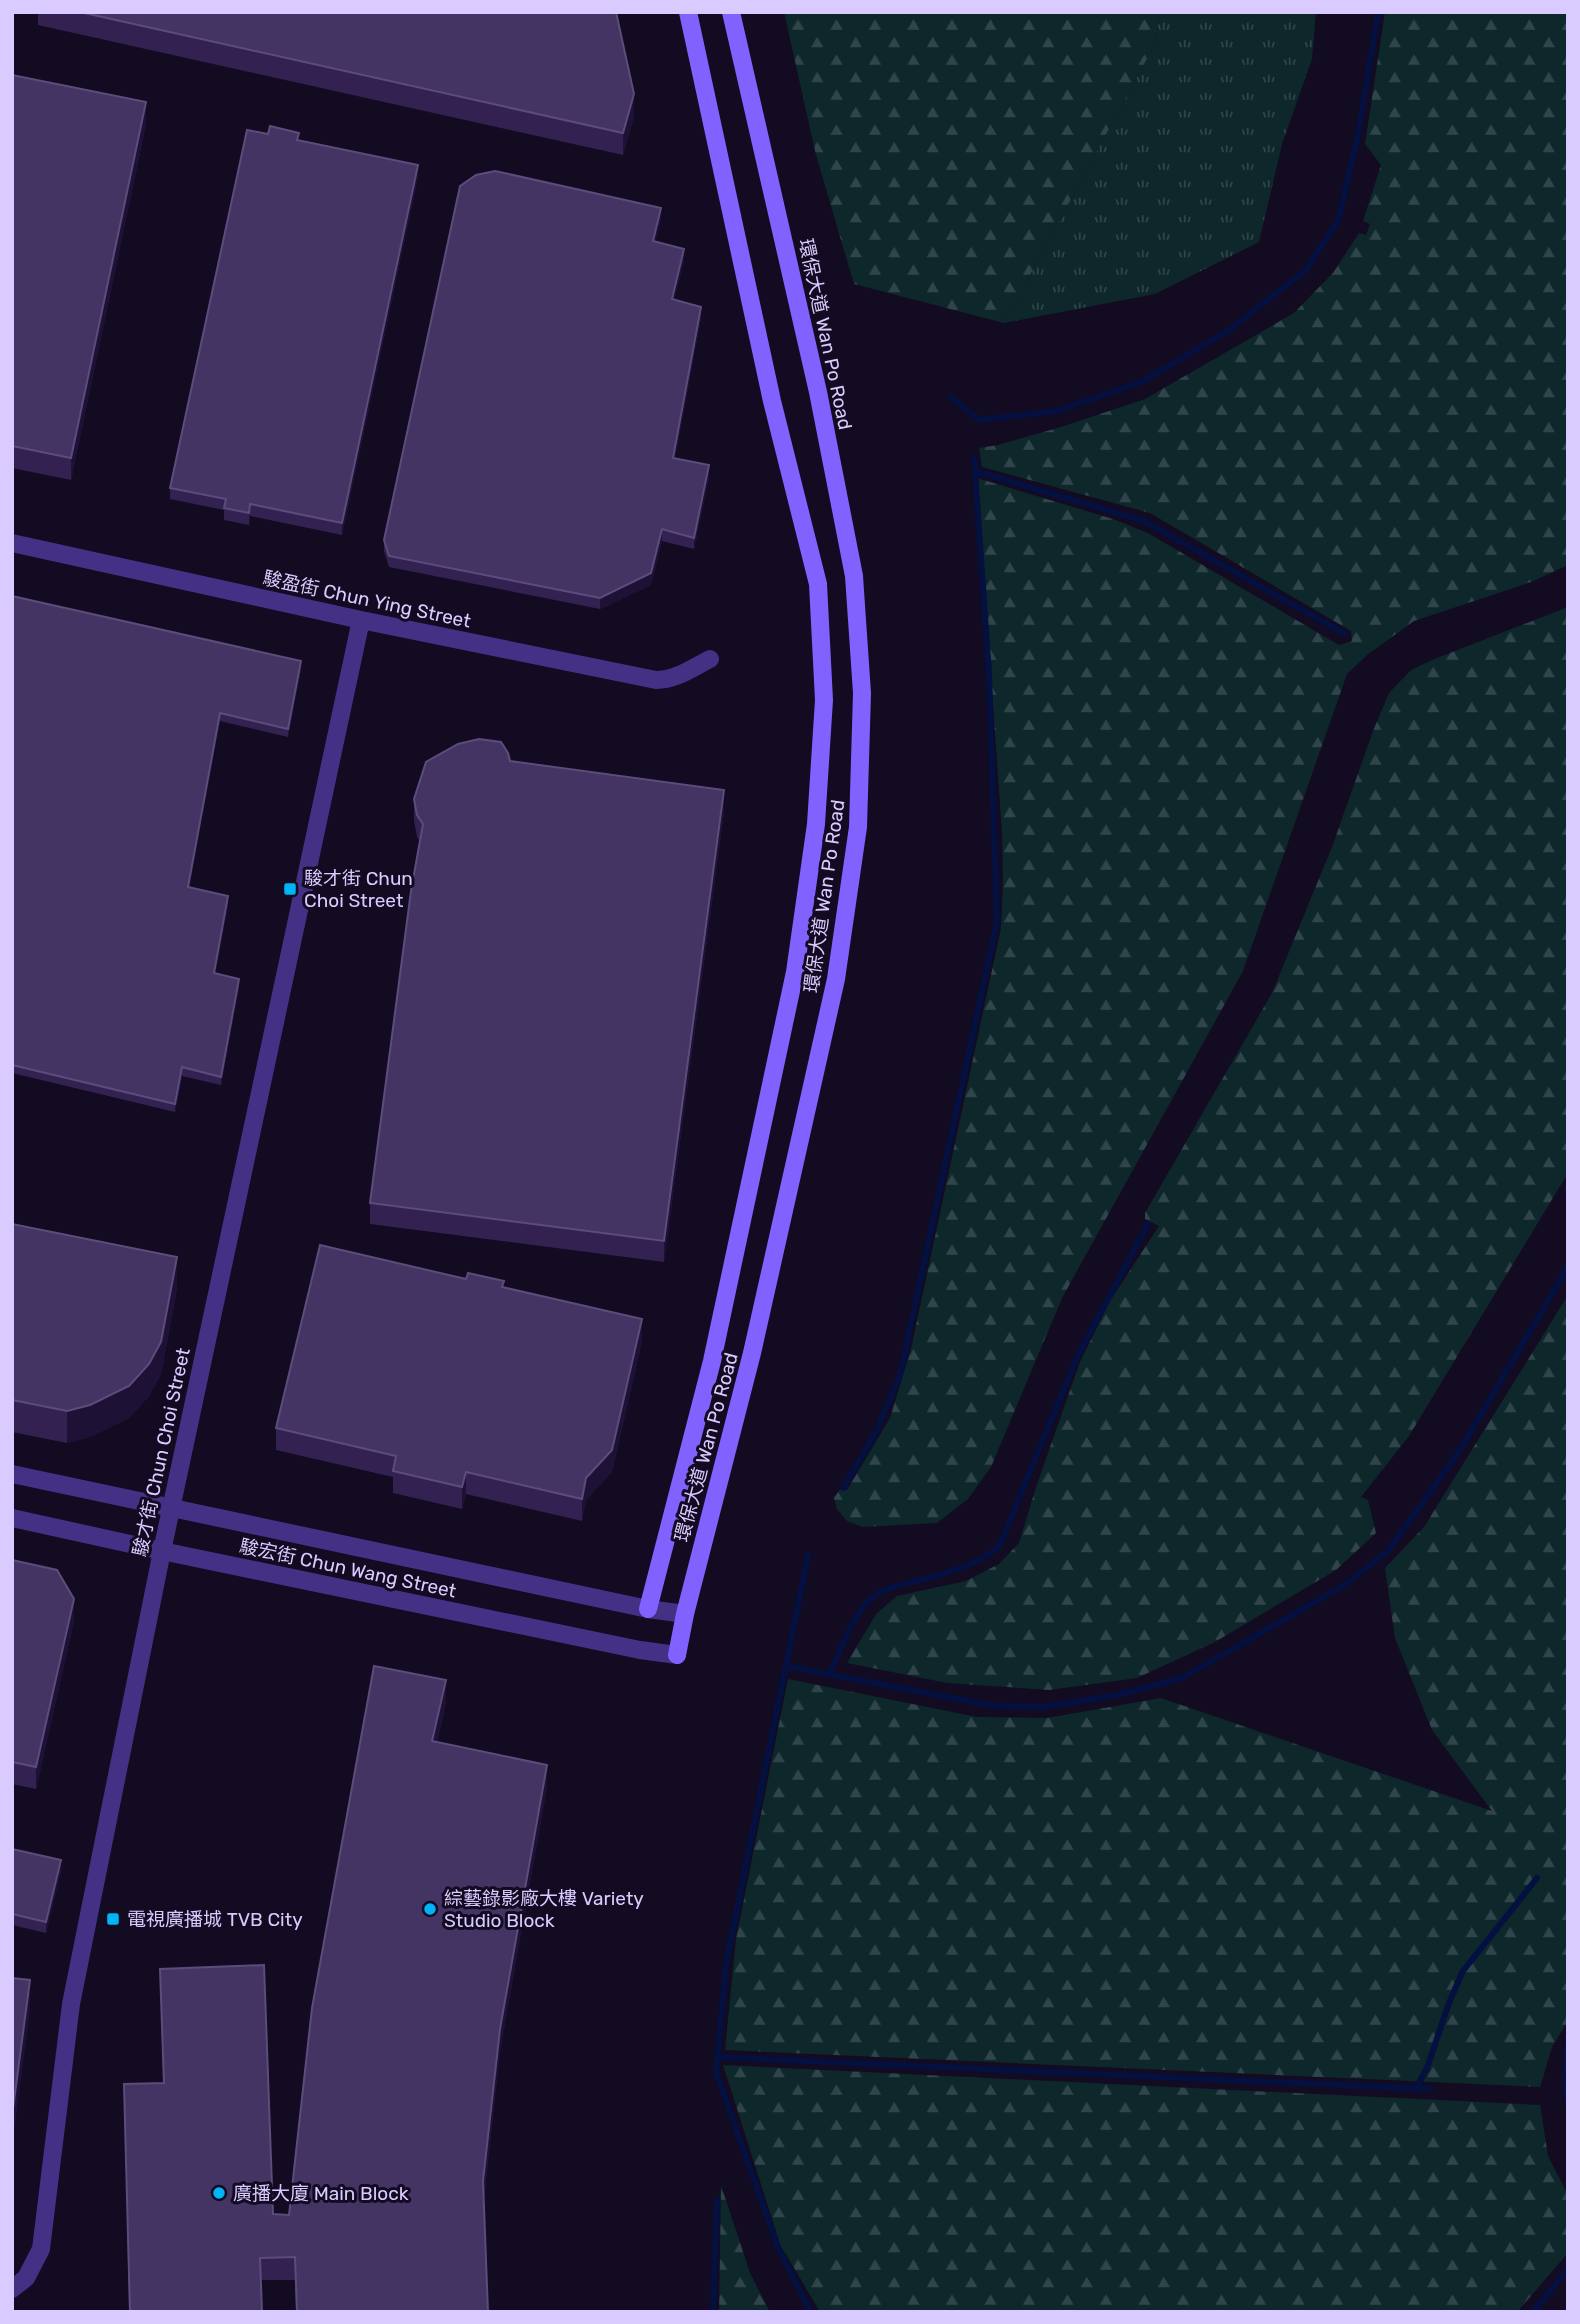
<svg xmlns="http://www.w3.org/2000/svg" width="1580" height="2324" viewBox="0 0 1580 2324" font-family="Rubik,'Noto Sans TC',sans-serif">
	<defs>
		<pattern id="grass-tufts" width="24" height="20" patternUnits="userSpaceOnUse" patternTransform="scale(1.75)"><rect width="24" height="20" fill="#0d272b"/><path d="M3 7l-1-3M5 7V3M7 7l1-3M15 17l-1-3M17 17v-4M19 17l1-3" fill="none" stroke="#30454b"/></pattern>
		<pattern id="forest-firs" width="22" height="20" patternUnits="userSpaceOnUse" patternTransform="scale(1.75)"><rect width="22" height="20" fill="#0d272b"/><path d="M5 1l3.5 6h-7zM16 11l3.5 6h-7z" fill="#30454b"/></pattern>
	</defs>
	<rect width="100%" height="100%" fill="#120b21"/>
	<!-- grass -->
	<path fill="url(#grass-tufts)" d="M 1160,12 L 1316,12 L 1312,59 L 1282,144 L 1259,242 L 1155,294 L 1004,323 L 1155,44 Z"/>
	<!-- forest -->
	<path fill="url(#forest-firs)" d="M 784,12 L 1160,12 L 1155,44 L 1004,323 L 854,284 L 816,155 Z
		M 1385,12 L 1568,12 L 1568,565 L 1531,582 L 1414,621 L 1367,655 L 1347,674 L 1243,971 L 1062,1298 L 991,1467 L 968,1499 L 937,1523 L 863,1527 L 847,1521 L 837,1509 L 834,1498 L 840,1489 L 847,1490 L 890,1418 L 911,1349 L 1001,928 L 1003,883 L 1002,832 L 977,478 L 1113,519 L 1148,533 L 1339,645 L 1352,641 L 1351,631 L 1150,513 L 982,467 L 979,448 L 998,445 L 1061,427 L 1145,399 L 1294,313 L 1333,273 L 1359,233 L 1366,235 L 1370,224 L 1363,221 L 1381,165 L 1365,144 Z
		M 1568,607 L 1568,1173 L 1409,1436 L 1361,1497 L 1368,1500 L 1376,1533 L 1336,1570 L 1215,1642 L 1137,1678 L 1049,1690 L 947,1683 L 847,1663 L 876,1614 L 897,1596 L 966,1581 L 999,1564 L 1019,1543 L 1036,1487 L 1080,1362 L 1110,1301 L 1159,1226 L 1145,1219 L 1145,1213 L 1272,993 L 1332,847 L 1373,731 L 1389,693 L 1411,670 L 1432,660 Z
		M 1568,1295 L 1568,2021 L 1552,2047 L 1540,2087 L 725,2050 L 736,1939 L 788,1679 L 977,1717 L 1047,1718 L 1161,1698 L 1492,1811 L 1432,1730 L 1395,1638 L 1385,1568 L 1424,1527 Z
		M 723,2065 L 1540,2105 L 1548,2156 L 1568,2195 L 1568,2253 L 1517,2312 L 820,2312 L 780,2244 Z
		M 721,2185 L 750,2273 L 770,2312 L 719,2312 Z"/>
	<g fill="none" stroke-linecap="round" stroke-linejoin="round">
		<!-- stream -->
		<path stroke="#041040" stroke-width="6" d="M 952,398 L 980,420 L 1057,411 L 1142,382 L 1232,328 L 1305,271 L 1338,221 L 1358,135 L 1378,12
			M 975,471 L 1144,521 L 1345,634
			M 843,1488 L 876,1432 L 900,1375 L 997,921 L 989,674 L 974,458
			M 808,1555 L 726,1964 L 716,2072 L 778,2248 L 811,2312
			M 786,1666 L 994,1706 L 1042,1707 L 1118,1695 L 1182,1678 L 1343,1586 L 1388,1551 L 1458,1453 L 1568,1267
			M 829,1674 C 839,1654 847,1630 860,1611 C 877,1586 899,1586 925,1579 C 952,1572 977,1564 999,1547 L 1078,1355 L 1148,1224
			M 1568,2037 L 1565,2078 L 1568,2104
			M 717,2057 L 1429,2089
			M 1416,2088 L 1427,2068 L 1449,2003 L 1463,1971 L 1537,1878
			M 713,2312 L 717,2200
			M 1533,2312 L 1568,2269"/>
		<!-- minor -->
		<path stroke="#423185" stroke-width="18" d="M 12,543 L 361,620 L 656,680 C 676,680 692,668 710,659
			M 12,2289 L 26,2278 L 41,2249 L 71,2004 L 162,1551 L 361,620"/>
		<!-- tertiary -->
		<path stroke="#423185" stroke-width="18" d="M 12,1474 L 648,1609 L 685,1614
			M 12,1518 L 162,1551 L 640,1650 L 677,1655"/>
		<!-- secondary -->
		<path stroke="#8062ff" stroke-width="18" d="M 648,1609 L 712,1361 L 795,972 L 816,824 L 824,700 L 818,584 L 772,401 L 688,12
			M 677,1655 L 685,1614 L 752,1353 L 836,979 L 858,827 L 862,693 L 854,576 L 818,392 L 731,12"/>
	</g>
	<!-- wall -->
	<path fill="#332251" d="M 38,12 L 616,12 L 634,116 L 623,155 L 38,25 Z
		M 12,75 L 146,124 L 71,480 L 12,468 Z
		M 299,141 L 418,177 L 342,535 L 250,516 L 249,525 L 224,520 L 224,510 L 170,499 L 170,488 Z
		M 661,219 L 655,242 L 684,260 L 674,300 L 701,318 L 675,458 L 709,477 L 694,549 L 662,541 L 651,585 L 600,609 L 389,567 L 384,551 L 384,540 Z
		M 12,596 L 301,669 L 288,737 L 220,721 L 189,887 L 228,905 L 215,973 L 239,987 L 221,1085 L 182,1076 L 175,1112 L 12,1073 Z
		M 510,761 L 724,811 L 664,1262 L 370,1224 L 370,1203 L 420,841 L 417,837 L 414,821 L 414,799 Z
		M 12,1224 L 177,1289 L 161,1374 L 149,1396 L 129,1418 L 90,1437 L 67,1443 L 12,1432 Z
		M 504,1287 L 642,1341 L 612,1472 L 586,1500 L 582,1521 L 466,1494 L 462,1509 L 393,1493 L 393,1477 L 276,1450 L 276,1428 Z
		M 12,1560 L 74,1621 L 36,1789 L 12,1784 Z
		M 446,1702 L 437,1742 L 547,1787 L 500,2051 L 484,2198 L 488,2312 L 296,2312 L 295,2280 L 261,2280 L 262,2312 L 129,2312 L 124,2084 L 163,2083 L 160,1969 L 273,2214 L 289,2215 Z
		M 12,1849 L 61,1871 L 46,1933 L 12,1925 Z"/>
	<!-- shaded-wall -->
	<path fill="#1e1136" d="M 634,94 L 634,116 L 623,155 L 623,133 Z
		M 146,102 L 146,124 L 71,480 L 71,458 Z
		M 418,165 L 418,177 L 342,535 L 342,523 Z
		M 661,208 L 661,219 L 653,252 L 653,241 Z
		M 684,249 L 684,260 L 672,311 L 672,299 Z
		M 701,307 L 701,318 L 673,469 L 673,458 Z
		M 709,465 L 709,477 L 694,549 L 694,538 Z
		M 250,504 L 250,516 L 249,525 L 249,513 Z
		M 662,529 L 662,541 L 651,585 L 600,609 L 600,598 Z
		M 301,661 L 301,669 L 288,737 L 288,729 Z
		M 220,713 L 220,721 L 188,895 L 188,887 Z
		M 724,790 L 724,811 L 664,1262 L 664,1241 Z
		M 228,896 L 228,905 L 214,981 L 214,973 Z
		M 239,979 L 239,987 L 221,1085 L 221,1077 Z
		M 182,1067 L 182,1076 L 175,1112 L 175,1104 Z
		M 177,1257 L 177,1289 L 161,1374 L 149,1396 L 129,1418 L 90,1437 L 67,1443 L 67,1411 Z
		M 642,1319 L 642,1341 L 612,1472 L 586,1500 L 582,1521 L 582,1499 L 586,1478 Z
		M 466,1472 L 466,1494 L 462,1509 L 462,1487 Z
		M 74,1599 L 74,1621 L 36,1789 L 36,1767 Z
		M 446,1680 L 446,1702 L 432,1763 L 432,1741 Z
		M 547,1765 L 547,1787 L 500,2051 L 483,2204 L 483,2181 L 500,2029 Z
		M 61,1860 L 61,1871 L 46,1933 L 46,1922 Z
		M 30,1980 L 30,2012 L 12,2148 L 12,2116 Z"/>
	<!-- building -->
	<path fill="#443464" stroke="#5c4c7c" stroke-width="2" d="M 80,12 L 616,12 L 634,94 L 623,133 Z
		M 12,75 L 146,102 L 71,458 L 12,446 Z
		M 270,126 L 299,133 L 297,140 L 418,165 L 342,523 L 250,504 L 249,513 L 224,508 L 226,499 L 170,488 L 247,130 L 268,134 Z
		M 495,171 L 661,208 L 653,241 L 684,249 L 672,299 L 701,307 L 673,458 L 709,465 L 694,538 L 662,529 L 651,573 L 600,598 L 389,556 L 384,540 L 460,186 L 476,175 Z
		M 12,596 L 301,661 L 288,729 L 220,713 L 188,887 L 228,896 L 214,973 L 239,979 L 221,1077 L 182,1067 L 175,1104 L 12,1065 Z
		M 479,739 L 501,742 L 508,753 L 510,761 L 724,790 L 664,1241 L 370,1203 L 411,891 L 423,824 L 417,815 L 414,799 L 426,762 L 458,744 Z
		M 12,1224 L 177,1257 L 161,1342 L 149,1364 L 129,1386 L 90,1405 L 67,1411 L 12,1400 Z
		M 320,1245 L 466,1279 L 468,1273 L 504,1281 L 502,1287 L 642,1319 L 612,1450 L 586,1478 L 582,1499 L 466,1472 L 462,1487 L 393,1471 L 396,1456 L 276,1428 Z
		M 12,1560 L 57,1570 L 74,1599 L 36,1767 L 12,1762 Z
		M 374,1666 L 446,1680 L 432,1741 L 547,1765 L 500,2029 L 483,2181 L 488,2312 L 297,2312 L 295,2257 L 260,2258 L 262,2312 L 130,2312 L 124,2084 L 164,2083 L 160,1969 L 264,1965 L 273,2214 L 289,2215 L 312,2008 Z
		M 12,1849 L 61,1860 L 46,1922 L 12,1914 Z
		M 12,1978 L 30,1980 L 12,2116 Z"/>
	<!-- markers -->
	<g fill="#00b4f6" stroke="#120b21" stroke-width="2.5">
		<rect x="283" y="882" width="14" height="14" rx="3.5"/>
		<circle cx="430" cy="1909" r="7"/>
		<rect x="106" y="1912" width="14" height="14" rx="3.5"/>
		<circle cx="219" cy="2193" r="7"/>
	</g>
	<g text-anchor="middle" stroke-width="6" stroke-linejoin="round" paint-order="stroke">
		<!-- street labels -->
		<g font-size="19" fill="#d9cbff" stroke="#120b21">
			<text transform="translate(826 334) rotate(78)" y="7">環保大道 Wan Po Road</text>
			<text transform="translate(367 599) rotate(12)" y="7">駿盈街 Chun Ying Street</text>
			<text transform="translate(824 896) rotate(-82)" y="7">環保大道 Wan Po Road</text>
			<text transform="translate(706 1447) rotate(-75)" y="7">環保大道 Wan Po Road</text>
			<text transform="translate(161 1452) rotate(-78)" y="7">駿才街 Chun Choi Street</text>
			<text transform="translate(348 1568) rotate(12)" y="7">駿宏街 Chun Wang Street</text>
		</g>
		<!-- poi labels -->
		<g font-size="19" fill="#d9cbff" stroke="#120b21" text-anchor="start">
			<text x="304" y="885">駿才街 Chun<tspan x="304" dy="22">Choi Street</tspan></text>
			<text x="444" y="1905">綜藝錄影廠大樓 Variety<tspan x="444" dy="22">Studio Block</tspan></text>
			<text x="127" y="1926">電視廣播城 TVB City</text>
			<text x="233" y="2200">廣播大廈 Main Block</text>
		</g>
	</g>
	<!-- border -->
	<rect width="1580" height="2324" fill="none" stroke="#d9cbff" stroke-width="28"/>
</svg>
